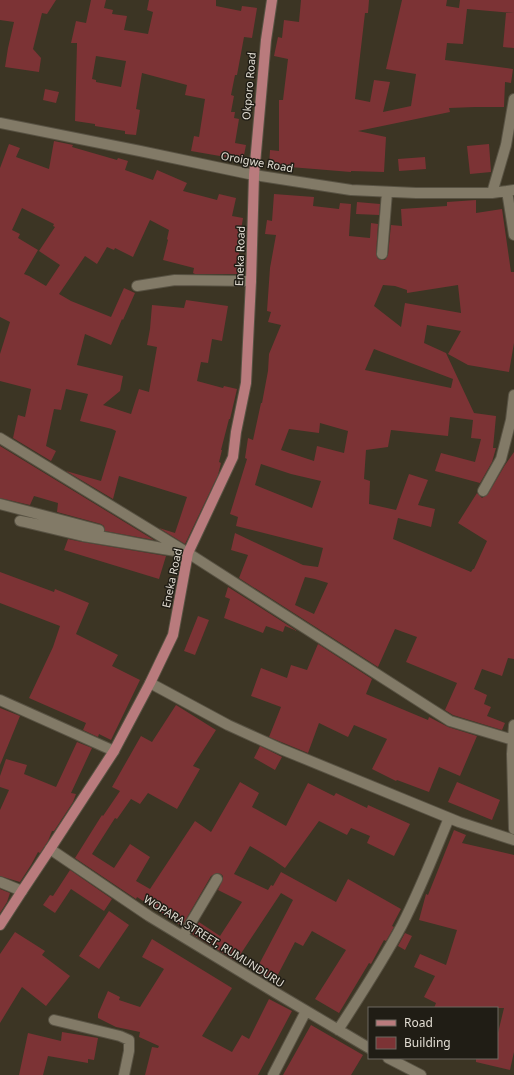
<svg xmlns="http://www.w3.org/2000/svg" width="514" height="1075" viewBox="0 0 514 1075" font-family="'Noto Sans',sans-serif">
	<rect width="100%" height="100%" fill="#3c3524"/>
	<!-- building -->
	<path fill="#7c3335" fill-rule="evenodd" d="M 0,0 L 56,0 L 47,14 L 42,13 L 33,49 L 41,58 L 39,72 L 5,67 L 8,48 L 14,22 L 0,20 Z
		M 91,0 L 106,0 L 104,8 L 113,10 L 112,14 L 127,16 L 124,30 L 148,34 L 153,12 L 147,10 L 149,0 L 216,0 L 216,6 L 241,11 L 242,6 L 257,8 L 252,38 L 244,37 L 237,75 L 235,75 L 231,95 L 234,96 L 231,112 L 235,112 L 234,118 L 239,119 L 235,143 L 246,145 L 243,160 L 191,151 L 194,136 L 199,137 L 205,99 L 185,95 L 187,85 L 142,73 L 136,109 L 140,110 L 136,135 L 125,134 L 125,131 L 95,126 L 95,124 L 75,121 L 77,43 L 71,43 L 76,21 L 86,23 ZM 96,56 L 126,61 L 121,87 L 96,82 L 96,80 L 92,79 Z
		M 301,0 L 369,0 L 368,13 L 365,13 L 355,99 L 370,102 L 374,80 L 390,82 L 383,112 L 411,106 L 416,74 L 386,69 L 402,0 L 447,0 L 446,6 L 459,8 L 460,0 L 514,0 L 514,13 L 467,9 L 463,44 L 447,43 L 445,60 L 513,69 L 511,83 L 505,82 L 504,107 L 475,107 L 449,108 L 450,112 L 358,131 L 386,137 L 384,172 L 351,171 L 351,172 L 290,167 L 289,169 L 269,167 L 270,150 L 279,151 L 279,100 L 283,100 L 288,59 L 274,56 L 278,37 L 282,38 L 284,20 L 299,22 Z
		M 506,13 L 514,13 L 514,48 L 503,47 Z
		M 45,89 L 59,92 L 56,103 L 43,100 Z
		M 54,141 L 73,145 L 72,147 L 117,160 L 118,158 L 128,161 L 125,170 L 153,180 L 157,170 L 187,183 L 183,191 L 217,200 L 219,194 L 236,198 L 232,216 L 243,218 L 240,236 L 238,274 L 195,274 L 193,273 L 194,268 L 163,260 L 168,240 L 167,239 L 169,230 L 150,220 L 133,257 L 115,248 L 114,250 L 107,247 L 97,264 L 85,256 L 59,294 L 71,301 L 111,317 L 124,288 L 135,293 L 123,320 L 122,319 L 111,345 L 85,334 L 77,365 L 123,376 L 120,391 L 103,405 L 131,414 L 139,389 L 149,392 L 157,347 L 147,345 L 150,329 L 152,305 L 184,308 L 186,300 L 228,306 L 222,341 L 212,339 L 208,363 L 201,362 L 197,381 L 223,388 L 224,386 L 237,389 L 230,419 L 229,419 L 221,450 L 222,450 L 219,462 L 221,463 L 218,475 L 185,544 L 159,528 L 175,533 L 187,497 L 119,476 L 113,499 L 66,471 L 101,481 L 116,431 L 112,429 L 80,421 L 88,394 L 66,389 L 61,410 L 54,409 L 46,446 L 56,451 L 51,461 L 13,438 L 18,415 L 25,417 L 31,389 L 0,381 L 0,354 L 10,322 L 0,317 L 0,168 L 9,144 L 20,148 L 16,157 L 49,169 ZM 22,208 L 54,224 L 53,226 L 55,227 L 39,251 L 60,265 L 46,286 L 29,276 L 24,274 L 38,250 L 18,238 L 20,234 L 12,230 Z
		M 489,144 L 491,172 L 470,174 L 467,146 Z
		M 425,157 L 426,169 L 399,171 L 398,159 Z
		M 274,194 L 314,197 L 313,206 L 339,209 L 340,203 L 351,204 L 349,236 L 370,238 L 371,223 L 378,224 L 376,254 L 378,259 L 382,260 L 385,260 L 388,255 L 391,225 L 402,226 L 401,209 L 447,206 L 447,202 L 476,200 L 476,213 L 502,209 L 511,272 L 514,272 L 514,343 L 509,372 L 468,365 L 448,354 L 461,331 L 427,325 L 424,343 L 446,353 L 474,413 L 496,416 L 493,448 L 496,448 L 492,462 L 480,483 L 435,471 L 441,453 L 475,462 L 481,439 L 471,438 L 473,420 L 450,417 L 448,436 L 391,430 L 388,447 L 366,450 L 364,479 L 370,481 L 369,504 L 396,510 L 409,474 L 428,480 L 418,505 L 435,509 L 431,527 L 398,518 L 393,539 L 471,572 L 473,569 L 474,569 L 487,541 L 458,523 L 477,493 L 482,498 L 488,494 L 505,465 L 514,452 L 514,659 L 508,658 L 502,676 L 482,669 L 474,689 L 487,695 L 484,704 L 491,707 L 487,716 L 505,723 L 502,730 L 453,715 L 445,710 L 457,683 L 406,662 L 417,637 L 395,629 L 378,667 L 239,578 L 248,555 L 231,550 L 235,533 L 303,565 L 318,567 L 323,548 L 236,526 L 238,517 L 230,514 L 247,459 L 245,458 L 248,438 L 253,440 L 261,403 L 262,403 L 268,371 L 269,354 L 281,325 L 268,322 L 271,312 L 267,311 L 270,268 L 276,235 L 265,234 L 267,220 L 272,221 ZM 383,285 L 395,286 L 407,290 L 407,293 L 458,285 L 461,313 L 405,303 L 401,327 L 374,306 ZM 374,349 L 453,379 L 451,388 L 365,370 ZM 320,423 L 348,431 L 344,453 L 317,446 L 314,461 L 281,450 L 289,429 L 319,433 ZM 261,464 L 291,474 L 321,481 L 312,508 L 255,485 ZM 305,577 L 315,579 L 328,583 L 314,614 L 295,605 Z
		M 357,202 L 380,204 L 379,215 L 356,214 Z
		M 0,446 L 154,540 L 105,531 L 104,526 L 101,524 L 57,512 L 58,503 L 34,496 L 30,505 L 0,498 Z
		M 68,539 L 82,542 L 166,556 L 159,579 L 64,550 Z
		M 0,572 L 54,592 L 55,589 L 89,603 L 76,634 L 118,655 L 112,666 L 140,680 L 111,740 L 99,734 L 98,737 L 83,730 L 86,723 L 29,698 L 53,647 L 60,626 L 0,603 Z
		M 228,587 L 297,631 L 285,626 L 283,632 L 266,626 L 263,633 L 224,618 L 230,599 L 225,597 Z
		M 198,616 L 209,620 L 195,655 L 184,651 Z
		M 318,644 L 372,679 L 366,694 L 428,720 L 429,717 L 448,727 L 477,736 L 460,776 L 439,767 L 429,792 L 397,780 L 396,781 L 372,769 L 387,739 L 354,725 L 348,737 L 319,723 L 308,753 L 269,737 L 281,707 L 251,696 L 261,668 L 287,678 L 291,665 L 307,670 Z
		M 176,705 L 216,730 L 193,766 L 200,769 L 177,809 L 148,793 L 140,804 L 131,799 L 117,819 L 115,818 L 92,854 L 114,868 L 130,844 L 150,857 L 136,881 L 150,889 L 195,821 L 211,832 L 240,782 L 259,793 L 252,807 L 286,826 L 308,783 L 334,796 L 336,793 L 367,808 L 368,805 L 410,824 L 394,856 L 367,843 L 370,836 L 351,828 L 347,835 L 319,821 L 285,868 L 272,859 L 250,846 L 234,874 L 268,890 L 271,885 L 273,886 L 281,872 L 336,902 L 348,879 L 401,909 L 392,926 L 394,927 L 386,941 L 384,940 L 371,964 L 369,963 L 339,1013 L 315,999 L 346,950 L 312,931 L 303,946 L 295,942 L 274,982 L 255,972 L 293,900 L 281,893 L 236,961 L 192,934 L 199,922 L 220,936 L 242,902 L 218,890 L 223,879 L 223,876 L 221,874 L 217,873 L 211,876 L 182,926 L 137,897 L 136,899 L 75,858 L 102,815 L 103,816 L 120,791 L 112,787 L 141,736 L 152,742 Z
		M 0,708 L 20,716 L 0,765 Z
		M 77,742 L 92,748 L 71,793 L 76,794 L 73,802 L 54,831 L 52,831 L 48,841 L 40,853 L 38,852 L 31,865 L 20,882 L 0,876 L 0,810 L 9,790 L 0,787 L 0,776 L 6,759 L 27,765 L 24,774 L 56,787 Z
		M 260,746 L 282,757 L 275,770 L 254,758 Z
		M 457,782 L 500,800 L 492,820 L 448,802 Z
		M 454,830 L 466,835 L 462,843 L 514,855 L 514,1052 L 510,1070 L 476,1062 L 476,1058 L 497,1058 L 497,1037 L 504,1008 L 434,1008 L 436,1003 L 424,997 L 435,976 L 414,967 L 420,954 L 446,965 L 457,930 L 419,920 L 426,894 L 428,895 Z
		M 70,870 L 112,899 L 104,911 L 71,889 L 55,913 L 43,905 L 50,895 L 53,896 Z
		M 0,889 L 10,893 L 7,902 L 0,913 Z
		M 109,911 L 129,925 L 99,969 L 79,956 Z
		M 15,932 L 45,951 L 42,955 L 70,976 L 46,1006 L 22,987 L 0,1023 L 0,954 Z
		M 405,933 L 412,936 L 405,950 L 398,946 Z
		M 152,939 L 232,988 L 202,1036 L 232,1052 L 242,1035 L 249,1039 L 269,999 L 292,1011 L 273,1047 L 258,1075 L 145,1075 L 152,1047 L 158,1048 L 159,1046 L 139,1037 L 140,1032 L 116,1027 L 98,1018 L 98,1014 L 108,991 L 120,997 L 119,1000 L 140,1007 L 164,969 L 142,957 Z
		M 311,1025 L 363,1055 L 351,1075 L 283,1075 Z
		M 62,1032 L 98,1038 L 94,1060 L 88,1059 L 88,1063 L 48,1056 L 43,1075 L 19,1075 L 28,1033 L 61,1041 Z"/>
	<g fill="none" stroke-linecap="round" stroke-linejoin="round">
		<defs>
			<path id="minor" d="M 0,123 L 140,151 L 254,175 L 351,190 L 416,193 L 492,193 L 514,190
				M 507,191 L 514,235
				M 492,193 L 506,145 L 514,99
				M 382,254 L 387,192
				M 137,286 L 175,280 L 251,281
				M 0,438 L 188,553 L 450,721 L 513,740
				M 483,491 L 501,459 L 511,420 L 514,395
				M 0,504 L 99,530
				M 20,521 L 188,553 L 83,536 Z
				M 150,683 L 228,725 L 281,749 L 459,822 L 514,840
				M 0,700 L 114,751
				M 514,725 L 512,754 L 514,829
				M 50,849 L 149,916 L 276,993 L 369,1048
				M 0,882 L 22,891
				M 183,936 L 217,879
				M 54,1020 L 120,1036 L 129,1040 L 129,1051 L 124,1075
				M 338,1030 C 360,996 383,961 402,925 C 420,890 434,854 449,818
				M 388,1058 L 421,1075
				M 273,1075 L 306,1011"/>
			<path id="major" d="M 0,925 L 22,891 L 50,849 L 114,751 L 150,683 L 173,635 L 188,553 L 233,457 L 236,432 L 246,383 L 251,281 L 254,175 L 266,40 L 272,0"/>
		</defs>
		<!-- minor casing -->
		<use href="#minor" stroke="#585243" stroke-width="12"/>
		<!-- major casing -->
		<use href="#major" stroke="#585243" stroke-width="12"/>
		<!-- minor -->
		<use href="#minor" stroke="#827a67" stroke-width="10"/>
		<!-- major -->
		<use href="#major" stroke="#b97b7d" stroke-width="10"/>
	</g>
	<g text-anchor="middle" stroke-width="3" stroke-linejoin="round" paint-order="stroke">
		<!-- street labels -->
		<g font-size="11" fill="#e1dcd2" stroke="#201d15">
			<text transform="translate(249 86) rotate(-85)" y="4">Okporo Road</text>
			<text transform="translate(257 162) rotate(10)" y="4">Oroigwe Road</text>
			<text transform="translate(240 256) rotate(-88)" y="4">Eneka Road</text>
			<text transform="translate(172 578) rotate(-78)" y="4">Eneka Road</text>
			<text transform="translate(214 941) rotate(32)" y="4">WOPARA STREET, RUMUNDURU</text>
		</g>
	</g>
	<!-- legend -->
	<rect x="368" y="1007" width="130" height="52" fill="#201d15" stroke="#6d6961"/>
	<rect x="376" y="1020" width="20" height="6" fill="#b97b7d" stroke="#6d6961"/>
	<text x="404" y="1027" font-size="12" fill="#e1dcd2">Road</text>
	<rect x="376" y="1037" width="20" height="12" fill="#7c3335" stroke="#6d6961"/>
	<text x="404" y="1047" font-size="12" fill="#e1dcd2">Building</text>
</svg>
